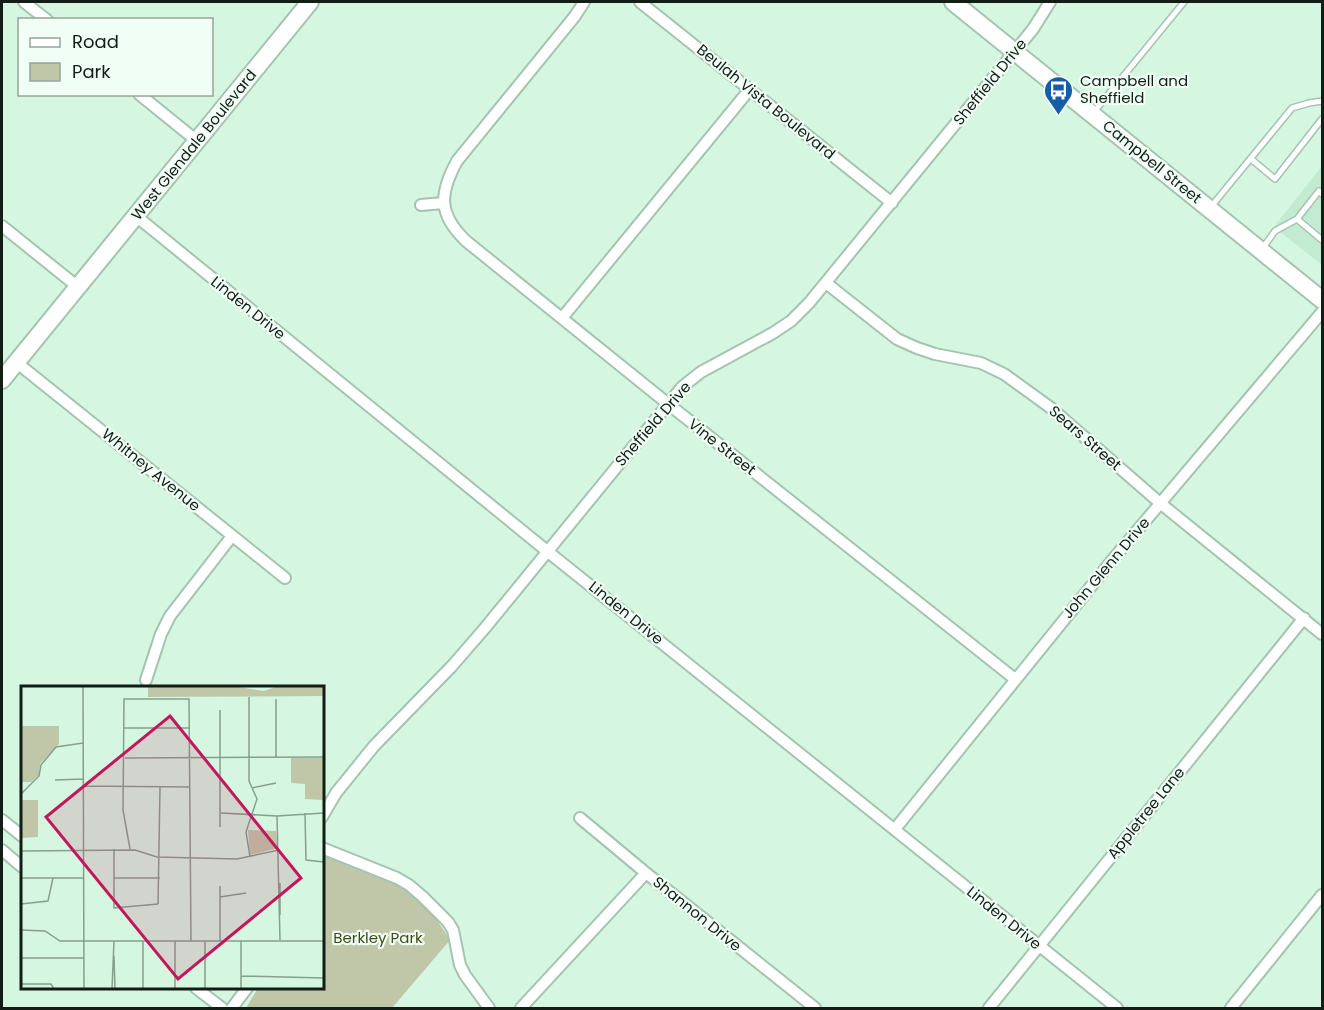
<svg xmlns="http://www.w3.org/2000/svg" width="1324" height="1010" viewBox="0 0 1324 1010" font-family="Poppins,sans-serif">
	<rect width="100%" height="100%" fill="#d5f6e1"/>
	<!-- built -->
	<path fill="#c3ebd2" d="M 1322,166 L 1322,265 L 1274,227 Z"/>
	<!-- green -->
	<path fill="#bfc7a8" d="M 323,852 C 345,862 369,870 391,881 C 416,894 437,917 450,940 L 392,1008 L 246,1008 L 258,988 L 322,988 Z"/>
	<g fill="none" stroke-linecap="round" stroke-linejoin="round">
		<defs>
			<path id="lane" d="M 1094,112 L 1184,2
				M 1251,159 L 1275,179 L 1322,119
				M 1210,208 L 1292,108 L 1309,103 L 1322,101
				M 1297,219 L 1322,240
				M 1262,249 L 1275,231 L 1297,219 L 1319,191 L 1322,194"/>
			<path id="street" d="M 24,2 L 47,20
				M 584,2 L 575,16 L 457,161 C 439,194 438,214 466,241 L 667,403 L 1015,679
				M 640,2 L 892,203
				M 139,94 L 197,141
				M 421,205 L 443,203
				M 136,216 L 547,551 L 1117,1008
				M 2,226 L 78,287
				M 826,283 L 897,339 L 917,348 L 935,354 L 981,363 L 1004,374 L 1051,408 L 1160,503 L 1322,634
				M 562,318 L 750,89
				M 16,362 L 285,578
				M 146,680 L 161,634 L 170,616 L 232,536
				M 322,817 L 336,793 L 374,746 L 452,666 L 485,628 L 682,387 L 701,372 L 773,333 L 791,321 L 809,303 L 1033,29 L 1050,2
				M 580,818 L 646,873 L 815,1008
				M 2,820 L 22,836
				M 895,829 L 1114,558 L 1322,312
				M 322,848 L 397,878 L 409,885 L 422,896 L 448,922 L 453,930 L 460,965 L 465,975 L 489,1008
				M 2,850 L 22,867
				M 196,988 L 222,1008
				M 232,1008 L 247,988
				M 521,1008 L 646,873
				M 989,1008 L 1304,618
				M 1231,1008 L 1322,895"/>
			<path id="secondary" d="M 953,2 L 1322,300
				M 2,380 L 310,2"/>
		</defs>
		<!-- lane casing -->
		<use href="#lane" stroke="#a4c4b0" stroke-width="8"/>
		<!-- street casing -->
		<use href="#street" stroke="#a4c4b0" stroke-width="14"/>
		<!-- secondary casing -->
		<use href="#secondary" stroke="#a4c4b0" stroke-width="20"/>
		<!-- lane -->
		<use href="#lane" stroke="#fff" stroke-width="5"/>
		<!-- street -->
		<use href="#street" stroke="#fff" stroke-width="10"/>
		<!-- secondary -->
		<use href="#secondary" stroke="#fff" stroke-width="16"/>
	</g>
	<!-- icons -->
	<defs>
		<symbol id="bus-pin" viewBox="-11 -11 22 30"><path d="M0 17L-7.5 6A9.5 9.5 0 1 1 7.5 6Z" fill="#155cab" stroke="#f1fef5"/><path d="M-5-6H5V4H4V6H2V4H-2V6H-4V4H-5ZM-3.5-4V0h7V-4ZM-3.5 1.2v1.5H-2V1.2ZM2 1.2v1.5H3.5V1.2Z" fill="#fff"/></symbol>
	</defs>
	<g fill-rule="evenodd">
		<use href="#bus-pin" x="1042" y="74" width="33" height="45"/>
	</g>
	<g text-anchor="middle" stroke-width="4.5" stroke-linejoin="round" paint-order="stroke">
		<!-- poi labels -->
		<g font-size="15" fill="#111d15" stroke="#f1fef5" text-anchor="start">
			<text x="1080" y="86">Campbell and<tspan x="1080" dy="17">Sheffield</tspan></text>
		</g>
		<!-- street labels -->
		<g font-size="15" fill="#111d15" stroke="#f1fef5">
			<text transform="translate(990 82) rotate(-51)" y="5">Sheffield Drive</text>
			<text transform="translate(766 102) rotate(39)" y="5">Beulah Vista Boulevard</text>
			<text transform="translate(194 145) rotate(-51)" y="5">West Glendale Boulevard</text>
			<text transform="translate(1152 162) rotate(39)" y="5">Campbell Street</text>
			<text transform="translate(248 308) rotate(39)" y="5">Linden Drive</text>
			<text transform="translate(653 424) rotate(-49)" y="5">Sheffield Drive</text>
			<text transform="translate(1085 438) rotate(41)" y="5">Sears Street</text>
			<text transform="translate(722 447) rotate(38)" y="5">Vine Street</text>
			<text transform="translate(151 470) rotate(39)" y="5">Whitney Avenue</text>
			<text transform="translate(1106 568) rotate(-50)" y="5">John Glenn Drive</text>
			<text transform="translate(626 613) rotate(39)" y="5">Linden Drive</text>
			<text transform="translate(1146 813) rotate(-51)" y="5">Appletree Lane</text>
			<text transform="translate(697 914) rotate(39)" y="5">Shannon Drive</text>
			<text transform="translate(1004 918) rotate(39)" y="5">Linden Drive</text>
		</g>
		<!-- park labels -->
		<g font-size="15" fill="#414b16" stroke="#f1fef5">
			<text x="378" y="943">Berkley Park</text>
		</g>
	</g>
	<!-- overview -->
	<g transform="translate(21 686)">
		<rect width="303" height="303" fill="#d5f6e1"/>
		<path d="M 0,40 L 38,40 L 38,58 L 19,78 L 18,89 L 10,96 L 0,96 ZM 270,72 L 303,72 L 303,114 L 284,113 L 284,98 L 270,97 ZM 0,114 L 17,114 L 17,151 L 0,152 Z" fill="#bfc7a8"/>
		<path d="M 127,0 L 211,0 L 243,5 L 257,0 L 303,0 L 303,10 L 127,11 Z" fill="#bfc7a8"/>
		<path d="M 227,144 L 255,145 L 257,162 L 229,169 Z" fill="#bfc7a8"/>
		<path fill="none" stroke="#879f8f" stroke-width="1.5" d="M 62,0 L 63,303M 215,0 L 253,0M 228,11 L 228,95 L 236,113 L 225,146 L 229,171M 255,13 L 255,71M 103,42 L 169,42M 104,72 L 303,71M 34,94 L 62,93M 63,100 L 169,101M 231,102 L 255,97M 0,108 L 18,90 L 20,79 L 35,61 L 62,57M 200,127 L 256,130 L 303,127M 284,127 L 285,174 L 303,176M 256,130 L 259,254M 199,141 L 199,24M 93,163 L 93,222 L 137,218M 109,163 L 102,124 L 103,13 L 168,13 L 170,255M 0,165 L 114,164 L 136,171 L 216,173 L 258,164M 0,192 L 62,192M 93,192 L 139,192M 259,197 L 259,229M 199,200 L 199,255M 199,211 L 225,207M 0,218 L 27,215 L 32,192M 137,218 L 139,101M 0,244 L 24,245 L 39,255 L 303,255M 122,255 L 122,303M 184,255 L 184,303M 220,255 L 220,303M 93,270 L 94,303M 0,272 L 63,272M 220,290 L 303,292M 0,298 L 30,298 L 33,303M 91,303 L 93,255M 154,303 L 154,255"/>
		<path fill="#c2185b" fill-opacity="0.15" stroke="#c2185b" stroke-width="3" d="M 149,30 L 280,192 L 157,293 L 25,131 Z"/>
		<rect width="303" height="303" fill="none" stroke="#111d15" stroke-width="3"/>
	</g>
	<!-- border -->
	<rect width="1324" height="1010" fill="none" stroke="#111d15" stroke-width="6"/>
	<!-- legend -->
	<rect x="18" y="18" width="195" height="78" fill="#f1fef5" stroke="#97a49b" stroke-width="1.5"/>
	<rect x="30" y="38" width="30" height="9" fill="#ffffff" stroke="#97a49b" stroke-width="1.5"/>
	<text x="72" y="48" font-size="18" fill="#111d15">Road</text>
	<rect x="30" y="63" width="30" height="18" fill="#bfc7a8" stroke="#97a49b" stroke-width="1.5"/>
	<text x="72" y="78" font-size="18" fill="#111d15">Park</text>
</svg>
